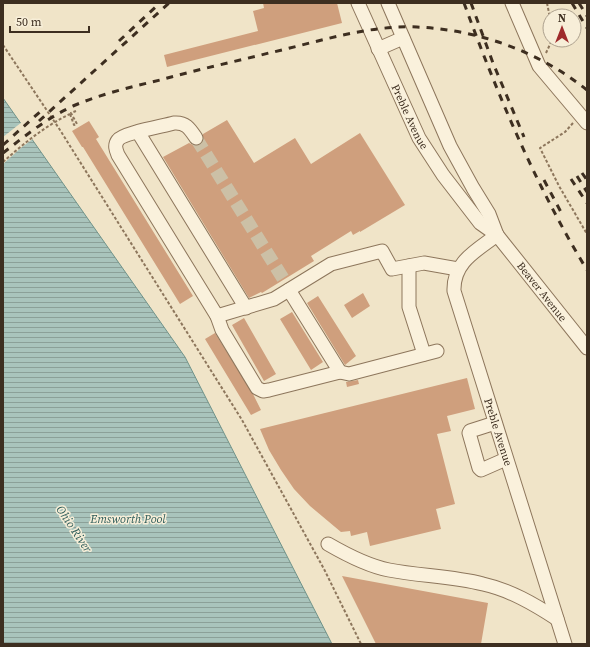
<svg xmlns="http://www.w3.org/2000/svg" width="590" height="647" viewBox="0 0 590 647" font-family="'Source Serif 4',serif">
	<defs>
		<pattern id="water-rules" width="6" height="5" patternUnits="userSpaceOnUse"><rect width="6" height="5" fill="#a9c4bc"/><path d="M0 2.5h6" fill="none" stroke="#8ba098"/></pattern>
	</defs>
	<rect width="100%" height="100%" fill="#f0e4c8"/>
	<!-- water -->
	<path fill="url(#water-rules)" stroke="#6f938a" d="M 3,98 L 185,357 L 332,644 L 3,644 Z"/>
	<!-- pier -->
	<path fill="#f0e4c8" d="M 22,122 L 34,138 L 22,147 L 3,164 L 3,137 Z"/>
	<!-- building -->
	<path fill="#cf9f7d" d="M 263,3 L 337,3 L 342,23 L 167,67 L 164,55 L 258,31 L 253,11 L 264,8 Z
		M 227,120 L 254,163 L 295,138 L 311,164 L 360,133 L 405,205 L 360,232 L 360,231 L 353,235 L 351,231 L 311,256 L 314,261 L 262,293 L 261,292 L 249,298 L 163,157 L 189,143 L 193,145 L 200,145 L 203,141 L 203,134 Z
		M 89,121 L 99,137 L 96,139 L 193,296 L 180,304 L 83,147 L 82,147 L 72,131 Z
		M 363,293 L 370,306 L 352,318 L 344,305 Z
		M 318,296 L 356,356 L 345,365 L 307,303 Z
		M 292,312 L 323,362 L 311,370 L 280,319 Z
		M 244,318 L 276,374 L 264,381 L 232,325 Z
		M 215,333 L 253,394 L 261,410 L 251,415 L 205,339 Z
		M 467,378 L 475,409 L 447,416 L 451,431 L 437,434 L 455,504 L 436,509 L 441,529 L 370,546 L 367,532 L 351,536 L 350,531 L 341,532 L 310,506 L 294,489 L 281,470 L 269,450 L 260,429 Z
		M 358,380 L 359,384 L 347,387 L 346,382 Z
		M 342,576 L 488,603 L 481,644 L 376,644 Z"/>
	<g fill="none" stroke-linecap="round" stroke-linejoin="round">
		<!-- minor-tunnel -->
		<path stroke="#ccc0a6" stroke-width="13" stroke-dasharray="13 6" stroke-linecap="butt" d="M 196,138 L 284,280"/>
		<defs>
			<g id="minor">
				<path id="s1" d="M 358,3 L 419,138 L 443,175 L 480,223 L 497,235 L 587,348"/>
				<path d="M 388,3 L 450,146 L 473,188 L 489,214 L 497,235"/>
				<path d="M 512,3 L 539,66 L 587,123"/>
				<path d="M 378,49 L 403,38"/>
				<path d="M 138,132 L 246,308"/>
				<path d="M 196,138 C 190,129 186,122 174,123 C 164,126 123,133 118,140 C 114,145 116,150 118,155 L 217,316 L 222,330 L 257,388 L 263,391 L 269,390 L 340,372 L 349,374 L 437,351"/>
				<path id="s2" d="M 497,235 C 476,251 453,262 454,291 L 565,644"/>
				<path d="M 409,266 L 409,307 L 424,354"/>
				<path d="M 289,290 L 340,372"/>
				<path d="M 217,316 L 274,299 L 331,264 L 382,251 L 392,269 L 424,263 L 458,269"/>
				<path d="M 495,423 L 470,431 L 469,433 L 479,468 L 481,470 L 506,459"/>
				<path d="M 328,544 C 347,555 368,566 389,570 C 420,576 452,576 483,584 C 510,590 534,604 557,619"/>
			</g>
		</defs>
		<!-- minor casing -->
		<use href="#minor" stroke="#8d765c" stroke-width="15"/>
		<!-- path -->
		<path stroke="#8d765c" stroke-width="2" stroke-dasharray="3 2" stroke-linecap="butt" d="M 547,3 L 550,18
			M 3,45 L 60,130 L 242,420 L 324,569 L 361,644
			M 546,53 L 552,40
			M 70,114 L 74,125 L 77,124 L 71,113 L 76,111
			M 573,123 L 565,132 L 540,148 L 559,186 L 587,234"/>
		<!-- minor -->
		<use href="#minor" stroke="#faf1dc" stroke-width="13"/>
		<!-- rail -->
		<path stroke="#3d2e20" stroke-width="3" stroke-dasharray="7 7" stroke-linecap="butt" d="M 464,3 C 498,96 536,186 587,270
			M 471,3 L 493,63 L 524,137
			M 572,3 L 587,28
			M 579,3 L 587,16
			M 119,41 L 160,3
			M 39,121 L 169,3
			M 3,145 L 42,110
			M 3,153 C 25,136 47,118 73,106 C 101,94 131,87 160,80 C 196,70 233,62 269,53 C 318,42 367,25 417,27 C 479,30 538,51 587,90
			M 582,173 L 587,180
			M 577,176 L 587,192
			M 571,179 L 587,203
			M 544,180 L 562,214"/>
		<!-- path-bridge -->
		<path stroke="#8d765c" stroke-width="2" stroke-dasharray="3 2" stroke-linecap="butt" d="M 3,162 C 23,144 45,126 70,114"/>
	</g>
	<g text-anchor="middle" stroke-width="3" stroke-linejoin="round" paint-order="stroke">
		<!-- street labels -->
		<g font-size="11" fill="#3d2e20" stroke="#f7eed8">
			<text dy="4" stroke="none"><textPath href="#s1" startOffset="125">Preble Avenue</textPath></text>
			<text dy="4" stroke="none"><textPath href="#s1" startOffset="346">Beaver Avenue</textPath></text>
			<text dy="4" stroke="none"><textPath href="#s2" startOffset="222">Preble Avenue</textPath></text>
		</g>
		<!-- water labels -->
		<g font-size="12" font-style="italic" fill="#2f5d5a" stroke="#f7eed8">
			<text x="128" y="523">Emsworth Pool</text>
			<text transform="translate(74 529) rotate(56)" y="4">Ohio River</text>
		</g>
	</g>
	<!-- border -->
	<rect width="590" height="647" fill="none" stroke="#3d2e20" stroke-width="8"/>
	<!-- north arrow -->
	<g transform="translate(562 28)"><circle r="19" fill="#f7eed8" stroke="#ada18e"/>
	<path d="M0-3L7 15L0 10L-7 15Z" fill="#9e2a2b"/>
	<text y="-6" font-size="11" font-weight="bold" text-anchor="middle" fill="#3d2e20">N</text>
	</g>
	<!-- scale -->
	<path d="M10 26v6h79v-6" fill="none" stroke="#3d2e20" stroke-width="2"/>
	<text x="16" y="26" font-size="12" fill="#3d2e20" stroke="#f7eed8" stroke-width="3" paint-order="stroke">50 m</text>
</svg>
